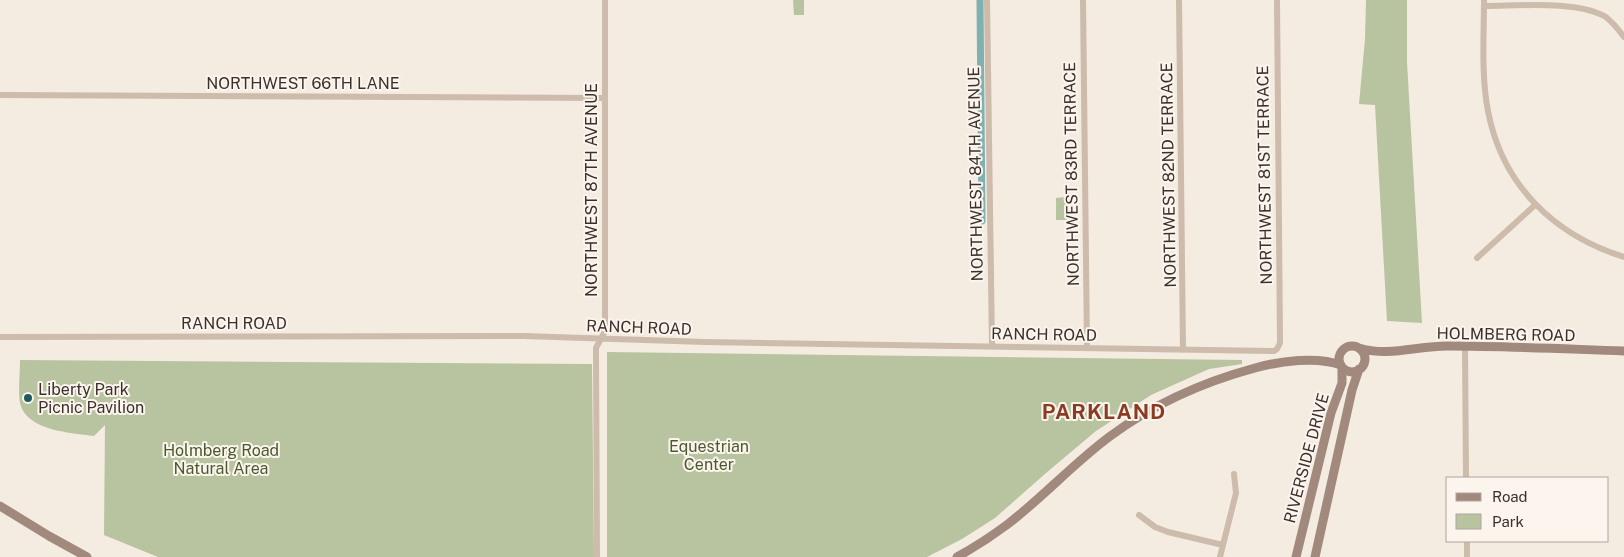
<svg xmlns="http://www.w3.org/2000/svg" width="1624" height="557" viewBox="0 0 1624 557" font-family="'Public Sans',sans-serif">
	<rect width="100%" height="100%" fill="#f4ebe1"/>
	<!-- green -->
	<path fill="#b8c4a0" d="M 793,0 L 804,0 L 804,15 L 794,15 Z
		M 1366,0 L 1407,0 L 1407,62 L 1422,323 L 1387,321 L 1375,105 L 1359,104 L 1365,39 Z
		M 1066,197 L 1067,220 L 1056,220 L 1056,198 Z
		M 607,352 L 1242,360 L 1242,364 L 1209,369 L 1151,395 L 1096,431 L 1046,473 L 995,518 L 962,539 L 927,557 L 607,557 Z
		M 20,360 L 592,364 L 594,557 L 158,557 L 104,535 L 105,425 L 94,436 C 72,433 26,431 20,403 C 18,390 20,374 20,360 Z"/>
	<g fill="none" stroke-linecap="round" stroke-linejoin="round">
		<!-- canal -->
		<path stroke="#7fb0b2" stroke-width="7" d="M 980,0 L 982,221"/>
		<!-- street -->
		<path stroke="#cdbbac" stroke-width="6" d="M 987,0 L 992,347
			M 1083,0 L 1087,348
			M 1179,0 L 1183,350
			M 1484,0 C 1484,36 1481,75 1488,111 C 1502,185 1554,235 1624,257
			M 1484,6 C 1518,6 1577,0 1606,17 C 1613,23 1619,30 1624,37
			M 0,95 L 605,98
			M 1477,258 L 1535,205
			M 0,337 L 524,336 L 705,342 L 1274,351 L 1277,349 L 1280,343 L 1277,0
			M 1465,347 L 1466,478
			M 1139,515 L 1155,527 L 1168,532 L 1223,545
			M 1467,541 L 1467,557
			M 597,557 L 596,356 L 596,348 L 605,331 L 605,0
			M 1220,557 L 1236,493 L 1234,474"/>
		<!-- secondary -->
		<path stroke="#a18a7d" stroke-width="9" d="M1339 359a13 13 0 1 1 26 0a13 13 0 1 1-26 0Z
			M 1359,348 C 1388,357 1417,346 1447,346 C 1506,346 1565,349 1624,351
			M 0,506 L 49,536 L 87,557
			M 957,557 C 975,547 992,536 1008,524 C 1043,497 1073,464 1109,437 C 1152,405 1203,382 1255,368 C 1280,361 1317,356 1341,365
			M 1296,557 L 1331,413 L 1342,383 L 1342,367
			M 1315,557 L 1352,390 L 1359,369"/>
	</g>
	<!-- markers -->
	<circle fill="#1f5a5e" stroke="#fbf5ee" stroke-width="2" cx="28" cy="398" r="5"/>
	<g text-anchor="middle" stroke-width="4" stroke-linejoin="round" paint-order="stroke">
		<!-- street labels -->
		<g font-size="16" fill="#3b302b" stroke="#fbf5ee">
			<text x="303" y="89">NORTHWEST 66TH LANE</text>
			<text transform="translate(975 174) rotate(-91)" y="6">NORTHWEST 84TH AVENUE</text>
			<text transform="translate(1071 174) rotate(-91)" y="6">NORTHWEST 83RD TERRACE</text>
			<text transform="translate(1168 175) rotate(-91)" y="6">NORTHWEST 82ND TERRACE</text>
			<text transform="translate(1264 175) rotate(-91)" y="6">NORTHWEST 81ST TERRACE</text>
			<text transform="translate(591 190) rotate(-90)" y="6">NORTHWEST 87TH AVENUE</text>
			<text x="234" y="329">RANCH ROAD</text>
			<text transform="translate(639 327) rotate(2)" y="6">RANCH ROAD</text>
			<text transform="translate(1044 334) rotate(1)" y="6">RANCH ROAD</text>
			<text transform="translate(1506 334) rotate(1)" y="6">HOLMBERG ROAD</text>
			<text transform="translate(1306 458) rotate(-75)" y="6">RIVERSIDE DRIVE</text>
		</g>
		<!-- poi labels -->
		<g font-size="16" fill="#3b302b" stroke="#fbf5ee" text-anchor="start">
			<text x="38" y="395">Liberty Park<tspan x="38" dy="18">Picnic Pavilion</tspan></text>
		</g>
		<!-- park labels -->
		<g font-size="16" fill="#4a5a2e" stroke="#fbf5ee">
			<text x="709" y="452">Equestrian<tspan x="709" dy="18">Center</tspan></text>
			<text x="221" y="456">Holmberg Road<tspan x="221" dy="18">Natural Area</tspan></text>
		</g>
		<!-- district labels -->
		<g font-size="21" font-weight="bold" letter-spacing="1" fill="#8c3b22" stroke="#fbf5ee">
			<text x="1104" y="419">PARKLAND</text>
		</g>
	</g>
	<!-- legend -->
	<rect x="1446" y="477" width="162" height="65" fill="#fbf5ee" stroke="#aea6a0"/>
	<rect x="1456" y="493" width="25" height="8" fill="#a18a7d" stroke="#aea6a0"/>
	<text x="1492" y="502" font-size="15" fill="#3b302b">Road</text>
	<rect x="1456" y="514" width="25" height="15" fill="#b8c4a0" stroke="#aea6a0"/>
	<text x="1492" y="527" font-size="15" fill="#3b302b">Park</text>
</svg>
